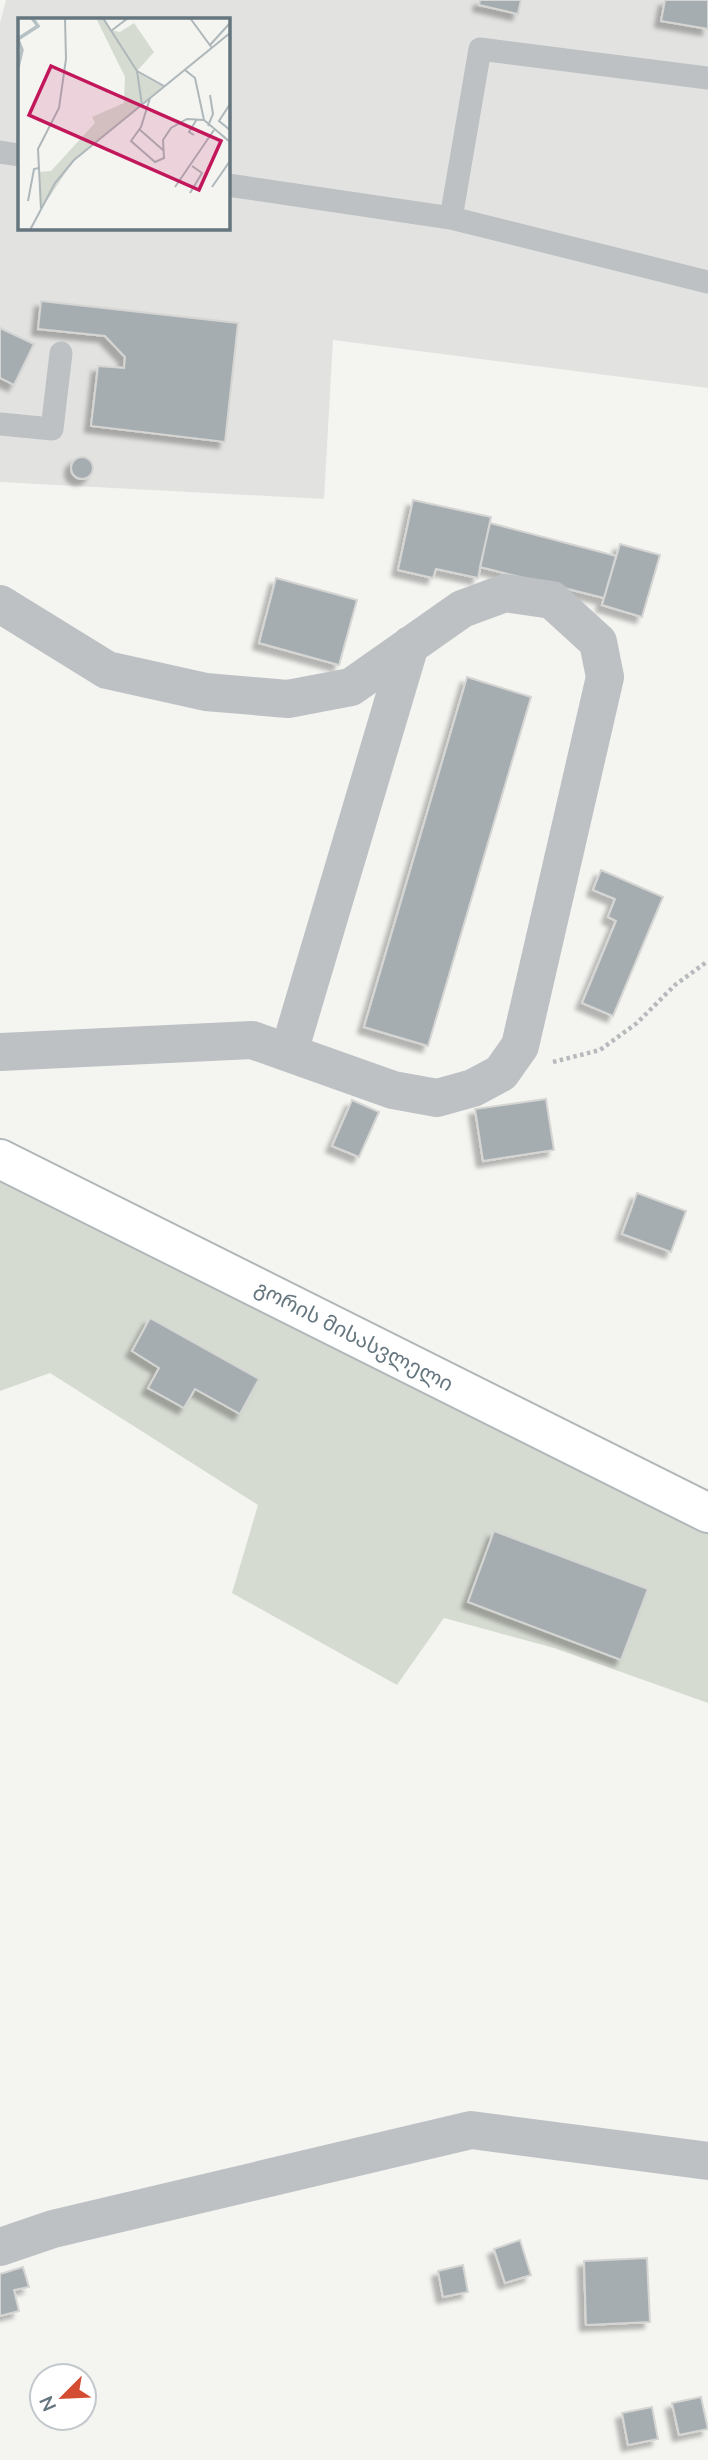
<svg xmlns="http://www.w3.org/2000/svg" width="708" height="2460" viewBox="0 0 708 2460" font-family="Mulish,'Noto Sans Georgian',sans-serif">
	<defs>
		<filter id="shadow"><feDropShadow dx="-6" dy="6" stdDeviation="2" flood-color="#0004"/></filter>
	</defs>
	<rect width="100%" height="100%" fill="#f4f4f1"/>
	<!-- built -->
	<path fill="#e2e3e1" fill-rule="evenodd" d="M 6,0 L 708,0 L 708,388 L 333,340 L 324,499 L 0,482 L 0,23 ZM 19,19 L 228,19 L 228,228 L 19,228 Z"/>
	<!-- green -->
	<path fill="#d6dbd2" d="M 0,1159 L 708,1513 L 708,1703 L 554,1648 L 444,1618 L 397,1685 L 232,1593 L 258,1505 L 50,1373 L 0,1391 Z"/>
	<!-- building -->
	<path fill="#a6adb1" stroke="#d5d5d3" stroke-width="2" filter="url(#shadow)" d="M 480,0 L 521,0 L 518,14 L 479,5 Z
		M 665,0 L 708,0 L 708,29 L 661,21 Z
		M 41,301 L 238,323 L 225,442 L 91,426 L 98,366 L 124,368 L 125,357 L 105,336 L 38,329 Z
		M 0,328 L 34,344 L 14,385 L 0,378 Z
		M71 468a11 11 0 1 1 22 0a11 11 0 1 1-22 0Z
		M 413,500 L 491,517 L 478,578 L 436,569 L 433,578 L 398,570 Z
		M 490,523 L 616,556 L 604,598 L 480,567 Z
		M 620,544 L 660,555 L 642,617 L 602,605 Z
		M 276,578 L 357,600 L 339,665 L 259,643 Z
		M 467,677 L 531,697 L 428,1046 L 364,1027 Z
		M 601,870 L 663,897 L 613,1016 L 582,1003 L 616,921 L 608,917 L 615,899 L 593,890 Z
		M 546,1099 L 554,1150 L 483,1161 L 475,1109 Z
		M 352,1100 L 379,1112 L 359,1157 L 332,1146 Z
		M 637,1193 L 686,1211 L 671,1252 L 622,1234 Z
		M 150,1318 L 259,1379 L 240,1414 L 195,1389 L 184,1408 L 148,1388 L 159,1368 L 132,1351 Z
		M 494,1531 L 648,1589 L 621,1660 L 468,1602 Z
		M 520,2240 L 531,2275 L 505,2283 L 494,2249 Z
		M 647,2258 L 650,2322 L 586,2325 L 584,2261 Z
		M 463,2265 L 468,2292 L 443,2297 L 438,2271 Z
		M 23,2267 L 29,2287 L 14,2290 L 19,2311 L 0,2316 L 0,2274 Z
		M 701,2397 L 708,2429 L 679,2435 L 672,2403 Z
		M 652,2407 L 658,2439 L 628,2445 L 622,2413 Z"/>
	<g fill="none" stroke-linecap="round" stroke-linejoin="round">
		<defs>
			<path id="secondary" d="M 0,1159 L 708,1513"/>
		</defs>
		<!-- secondary casing -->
		<use href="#secondary" stroke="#b2b7ba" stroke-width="42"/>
		<!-- path -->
		<path stroke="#b7babc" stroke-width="4.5" stroke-dasharray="3.5 3.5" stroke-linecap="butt" d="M 553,1062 L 600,1050 L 637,1023 L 675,985 L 708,961"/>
		<!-- lane -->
		<path stroke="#bdc1c4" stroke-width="23" d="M 0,152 L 19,155
			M 228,185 L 451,218 L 708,282
			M 451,218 L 480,49 L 708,78
			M 0,424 L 52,429 L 61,353"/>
		<!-- street -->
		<path stroke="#bdc1c4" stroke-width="38" d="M 0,604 L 107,670 L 206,692 L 288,699 L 351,687 L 462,609 L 505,593 L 552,600 L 598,642 L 605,677 L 520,1046 L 501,1073 L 473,1088 L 437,1098 L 393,1090 L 252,1040 L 0,1052
			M 289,1052 L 410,645
			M 0,2247 L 53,2229 L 471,2130 L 708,2161"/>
		<!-- secondary -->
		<use href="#secondary" stroke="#fff" stroke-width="38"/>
	</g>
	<g text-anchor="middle" stroke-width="7" stroke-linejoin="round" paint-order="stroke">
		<!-- street labels -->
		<g font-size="21" fill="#66767f" stroke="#fff">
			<text transform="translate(354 1336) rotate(27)" y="7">გორის მისასვლელი</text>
		</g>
	</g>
	<!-- overview -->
	<g transform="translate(18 18)">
		<rect width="212" height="212" fill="#f4f4f1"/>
		<path d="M 78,0 L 85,0 L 93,12 L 102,14 L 116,5 L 136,34 L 119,53 L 146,68 L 56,142 L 22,193 L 21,154 L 33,153 L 77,105 L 74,99 L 106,85 L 107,59 Z" fill="#d6dbd2"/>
		<path fill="none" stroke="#b5c1c3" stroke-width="3.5" d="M 0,21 L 20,8 L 14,0M 0,22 L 4,32 L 0,49"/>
		<path fill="none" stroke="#aeb7b9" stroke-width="2" d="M 85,0 L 119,53 L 124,87M 172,0 L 194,30M 93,13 L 110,0M 192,27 L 212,5M 167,52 L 177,60 L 186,102 L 212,124M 119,53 L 146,68M 132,80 L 123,109 L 113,123 L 137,144 L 146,140 L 145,122 L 153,110 L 169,101 L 186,102M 212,86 L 201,103 L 212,112M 190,108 L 195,96 L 192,77M 121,111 L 145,132M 176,117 L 171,114 L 179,101M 157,169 L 196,112M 194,169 L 212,143M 172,175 L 184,155 L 174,148M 10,183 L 16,151 L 21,150M 23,190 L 20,131 L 41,90 L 48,41 L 47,0M 12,212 L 37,165 L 56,142 L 212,15"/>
		<path fill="#c2185b" fill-opacity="0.15" stroke="#c2185b" stroke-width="3.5" d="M 33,48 L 203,123 L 181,172 L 11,97 Z"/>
		<rect width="212" height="212" fill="none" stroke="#66767f" stroke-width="3.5"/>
	</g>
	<!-- north arrow -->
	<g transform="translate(63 2397) rotate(246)"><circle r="33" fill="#ffffff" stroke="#c2c8cc" stroke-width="2"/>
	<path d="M0-5L12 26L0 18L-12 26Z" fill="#d44c31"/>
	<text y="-10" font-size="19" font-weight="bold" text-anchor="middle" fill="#66767f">N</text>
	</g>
</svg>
